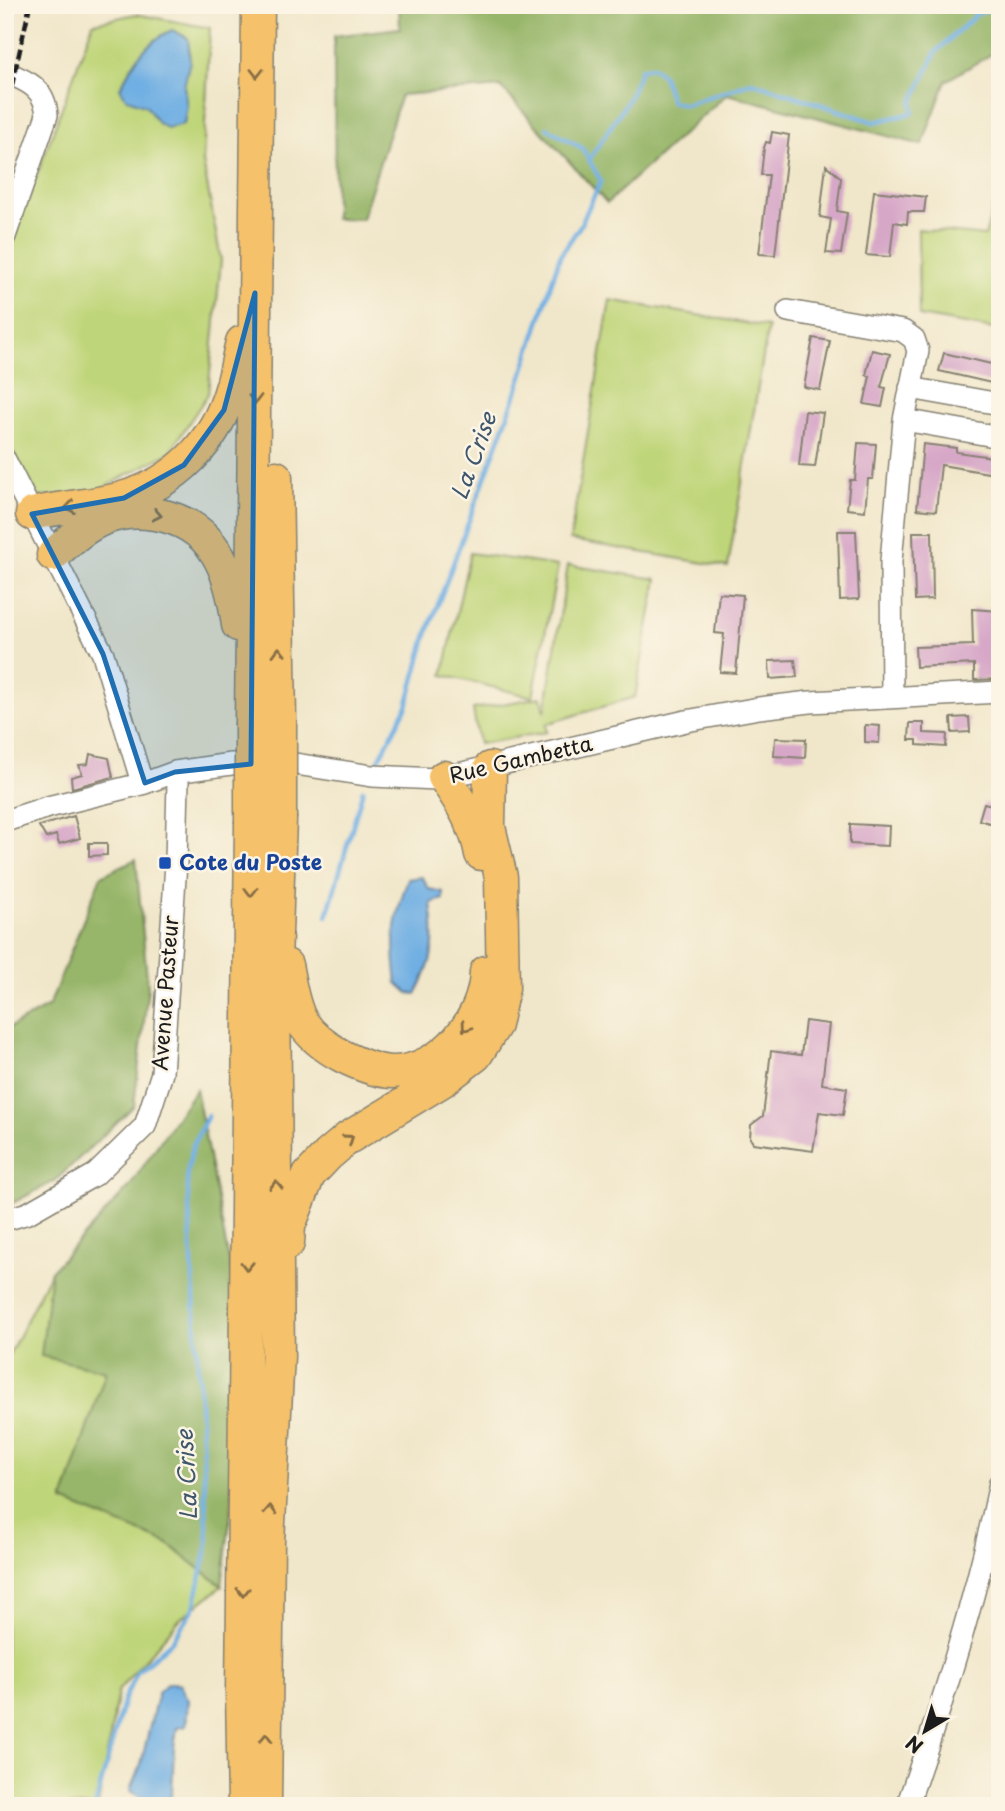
<svg xmlns="http://www.w3.org/2000/svg" width="1005" height="1811" viewBox="0 0 1005 1811" font-family="'Playpen Sans',sans-serif">
	<rect width="100%" height="100%" fill="#fcf5e5"/>
	<filter id="ink" filterUnits="userSpaceOnUse"><feTurbulence type="fractalNoise" baseFrequency=".0143" numOctaves="2"/><feDisplacementMap in="SourceGraphic" scale="14" xChannelSelector="R" yChannelSelector="G"/><feConvolveMatrix kernelMatrix="1 2 1 2 8 2 1 2 1" color-interpolation-filters="sRGB"/></filter>
	<filter id="wash" filterUnits="userSpaceOnUse"><feTurbulence type="fractalNoise" baseFrequency=".00686" numOctaves="4" result="noise"/><feDisplacementMap in="SourceGraphic" scale="28" xChannelSelector="R" yChannelSelector="G"/><feGaussianBlur stdDeviation="1.57" result="paint"/><feColorMatrix in="noise" values="0 0 0 0 0 0 0 0 0 0 0 0 0 0 0 0 0 1.4 0 .05"/><feComposite in="paint" operator="in"/></filter>
	<g filter="url(#wash)">
		<rect width="100%" height="100%" fill="#f0e6c9"/>
		<!-- green -->
		<path fill="#bfd579" stroke="#6e784a" stroke-width="2" d="M 136,14 L 210,28 L 203,162 L 221,260 L 208,394 L 169,453 L 91,494 L 38,497 L 5,437 L 5,270 L 22,216 L 93,23 Z
			M 997,193 L 1000,194 L 1000,330 L 919,316 L 918,229 L 985,236 Z
			M 610,300 L 768,327 L 728,567 L 570,540 Z
			M 470,553 L 558,566 L 533,697 L 443,675 Z
			M 568,565 L 657,579 L 635,697 L 546,724 L 547,732 L 479,744 L 473,709 L 541,697 L 545,712 Z
			M 51,1271 L 42,1355 L 106,1371 L 63,1501 L 167,1543 L 222,1586 L 180,1619 L 118,1691 L 98,1806 L 5,1806 L 5,1363 Z"/>
		<!-- forest -->
		<path fill="#97b669" stroke="#5a6942" stroke-width="2" d="M 399,5 L 1000,5 L 1000,49 L 946,81 L 922,145 L 727,94 L 607,203 L 501,87 L 401,95 L 362,219 L 335,219 L 334,36 L 400,28 Z
			M 136,859 L 148,988 L 134,1106 L 55,1181 L 5,1207 L 5,1030 L 49,1006 L 101,876 Z
			M 196,1089 L 249,1365 L 222,1586 L 167,1543 L 63,1501 L 106,1371 L 41,1356 L 51,1271 L 129,1187 Z"/>
		<!-- water -->
		<path fill="#70afe3" stroke="#466680" stroke-width="2" d="M 172,30 L 188,38 L 190,61 L 184,86 L 187,106 L 184,124 L 167,128 L 158,123 L 146,106 L 126,98 L 120,88 C 134,61 144,43 172,30 Z
			M 422,877 L 429,889 L 443,892 L 443,899 L 431,903 C 436,940 435,960 416,994 L 408,993 L 397,983 C 391,939 393,921 408,879 Z
			M 168,1683 L 179,1684 L 188,1700 L 186,1726 L 177,1728 L 174,1747 L 172,1794 L 165,1804 L 150,1805 L 130,1790 L 141,1764 L 158,1692 Z"/>
		<g fill="none" stroke-linecap="round" stroke-linejoin="round">
			<!-- stream -->
			<path stroke="#70afe3" stroke-width="4.5" d="M 977,14 L 993,8 L 1000,12
				M 547,128 L 582,148 L 589,160
				M 375,767 L 407,706 L 427,634 L 517,391 L 560,256 L 580,226 L 601,181 L 589,160 L 628,100 L 641,69 L 652,67 L 663,76 L 671,101 L 685,105 L 752,82 L 874,122 L 913,113 L 912,103 L 936,52 L 977,14 L 972,5
				M 327,916 L 363,790
				M 95,1806 L 124,1699 L 138,1671 L 172,1641 L 194,1608 L 208,1543 L 187,1173 L 193,1145 L 208,1115"/>
		</g>
		<g id="blocks">
			<!-- building -->
			<path fill="#d7a7c8" d="M 772,132 L 789,135 L 775,255 L 759,254 L 769,175 L 761,175 L 764,148 L 766,142 L 770,143 Z
				M 826,165 L 841,178 L 837,211 L 847,213 L 841,254 L 826,253 L 831,219 L 820,217 Z
				M 874,191 L 926,197 L 924,212 L 908,212 L 907,224 L 894,222 L 890,257 L 866,255 Z
				M 813,338 L 830,341 L 820,390 L 804,387 Z
				M 872,350 L 890,354 L 881,387 L 886,388 L 882,407 L 864,404 L 870,376 L 866,375 Z
				M 944,353 L 1000,366 L 1000,385 L 939,371 Z
				M 805,411 L 823,413 L 815,467 L 799,466 Z
				M 858,443 L 876,444 L 873,479 L 868,479 L 865,511 L 847,509 L 850,480 L 855,480 Z
				M 923,444 L 956,448 L 956,452 L 999,458 L 1000,475 L 941,465 L 936,511 L 917,509 Z
				M 838,531 L 856,531 L 859,599 L 840,600 Z
				M 913,532 L 932,532 L 933,599 L 915,600 Z
				M 719,593 L 743,595 L 736,673 L 720,672 L 724,634 L 715,633 Z
				M 972,609 L 1000,611 L 1000,679 L 974,680 L 974,664 L 916,667 L 915,647 L 973,645 Z
				M 795,660 L 797,677 L 770,679 L 769,661 Z
				M 969,717 L 970,732 L 952,733 L 951,718 Z
				M 910,723 L 924,723 L 924,733 L 947,734 L 946,747 L 917,745 L 917,740 L 909,740 Z
				M 865,725 L 880,726 L 879,743 L 865,742 Z
				M 775,738 L 806,739 L 805,758 L 774,756 Z
				M 90,754 L 109,758 L 113,777 L 72,788 L 71,777 L 82,774 L 79,765 L 88,764 Z
				M 984,803 L 1000,807 L 1000,826 L 979,820 Z
				M 74,816 L 80,838 L 59,844 L 56,835 L 46,838 L 39,826 Z
				M 850,824 L 889,826 L 888,846 L 850,844 Z
				M 89,843 L 107,843 L 107,855 L 89,856 Z
				M 805,1021 L 829,1024 L 822,1084 L 847,1088 L 843,1115 L 819,1112 L 813,1151 L 753,1143 L 750,1138 L 751,1125 L 763,1116 L 771,1051 L 801,1055 Z"/>
		</g>
	</g>
	<g filter="url(#ink)">
		<use href="#blocks" fill-opacity="0" stroke="#868172" stroke-width="2"/>
		<g fill="none" stroke-linecap="round" stroke-linejoin="round">
			<defs>
				<path id="minor" d="M 5,72 C 28,81 45,88 47,115 L 5,236
					M 788,311 L 903,331 L 914,339 L 918,351 L 904,420 L 891,561 L 892,697
					M 910,388 L 1000,404
					M 904,420 L 1000,437
					M 5,460 L 103,654 L 140,776 L 145,783
					M 5,821 L 48,807 L 145,783 L 175,772 L 231,764 L 289,763 L 372,776 L 437,779 L 686,721 L 759,708 L 810,702 L 1000,692
					M 5,1220 L 28,1213 L 96,1174 L 145,1126 L 162,1073 L 176,863 L 178,782 L 175,772
					M 907,1806 C 944,1700 978,1592 1000,1483"/>
				<path id="highway" d="M 276,477 L 280,720
					M 32,514 C 62,506 93,506 122,498 C 176,483 216,442 231,389 C 236,374 238,357 242,342
					M 53,555 C 69,541 86,525 106,518 C 122,512 137,511 154,514 C 215,523 231,571 238,625
					M 251,723 L 258,5
					M 444,777 C 460,801 476,825 481,854
					M 286,965 C 290,983 292,1005 302,1022 C 312,1037 327,1048 342,1056 C 356,1063 376,1072 393,1072 C 442,1071 485,1020 486,972
					M 288,1243 L 289,1226 L 309,1175 L 328,1155 L 348,1138 L 442,1081 L 476,1055 L 495,1025 L 503,988 L 501,877 L 489,827 L 490,768
					M 244,1806 L 242,1691 L 251,823
					M 265,1806 L 268,1542 L 278,1356 L 274,991 L 280,819"/>
			</defs>
			<!-- minor casing -->
			<use href="#minor" stroke="#868172" stroke-width="24"/>
			<!-- highway casing -->
			<use href="#highway" stroke="#868172" stroke-width="35"/>
			<!-- minor -->
			<use href="#minor" stroke="#fff" stroke-width="21"/>
			<!-- highway -->
			<use href="#highway" stroke="#f5c16b" stroke-width="32"/>
			<!-- rail -->
			<path stroke="#1c1c1c" stroke-width="4.5" stroke-dasharray="10 5" stroke-linecap="butt" d="M 5,116 L 30,5"/>
			<defs>
				<path id="highway-bridge" d="M 280,819 L 280,720
					M 251,823 L 251,723"/>
			</defs>
			<!-- highway-bridge casing -->
			<use href="#highway-bridge" stroke="#868172" stroke-width="35" stroke-linecap="butt"/>
			<!-- highway-bridge -->
			<use href="#highway-bridge" stroke="#f5c16b" stroke-width="32"/>
		</g>
		<!-- one-way arrows -->
		<defs><path id="oneway-chevron" d="M-2-3.5L2.5 0L-2 3.5" fill="none" stroke-width="1.6" stroke-linecap="round" stroke-linejoin="round" transform="scale(1.75)"/></defs>
		<g stroke="#886e44">
			<use href="#oneway-chevron" transform="translate(257 73) rotate(90)"/>
			<use href="#oneway-chevron" transform="translate(255 399) rotate(90)"/>
			<use href="#oneway-chevron" transform="translate(70 507) rotate(172)"/>
			<use href="#oneway-chevron" transform="translate(157 515) rotate(11)"/>
			<use href="#oneway-chevron" transform="translate(279 652) rotate(-91)"/>
			<use href="#oneway-chevron" transform="translate(251 892) rotate(90)"/>
			<use href="#oneway-chevron" transform="translate(466 1027) rotate(126)"/>
			<use href="#oneway-chevron" transform="translate(349 1139) rotate(-35)"/>
			<use href="#oneway-chevron" transform="translate(276 1185) rotate(-91)"/>
			<use href="#oneway-chevron" transform="translate(247 1266) rotate(91)"/>
			<use href="#oneway-chevron" transform="translate(270 1510) rotate(-87)"/>
			<use href="#oneway-chevron" transform="translate(243 1592) rotate(91)"/>
			<use href="#oneway-chevron" transform="translate(266 1738) rotate(-89)"/>
		</g>
	</g>
	<!-- marked area -->
	<path fill="#1f6fb2" fill-opacity="0.2" stroke="#1f6fb2" stroke-width="5" stroke-linejoin="round" d="M 255,293 L 251,764 L 175,772 L 145,783 L 103,654 L 32,514 L 124,498 L 184,465 L 224,410 Z"/>
	<!-- markers -->
	<rect fill="#1a4fb4" stroke="#fcf5e5" stroke-width="2.5" x="158" y="856" width="14" height="14" rx="3.5"/>
	<g text-anchor="middle" stroke-width="5" stroke-linejoin="round" paint-order="stroke">
		<!-- street labels -->
		<g font-size="21" fill="#1c1c1c" stroke="#fcf5e5">
			<text transform="translate(521 760) rotate(-13)" y="7">Rue Gambetta</text>
			<text transform="translate(166 993) rotate(-86)" y="7">Avenue Pasteur</text>
		</g>
		<!-- transit labels -->
		<g font-size="21" font-weight="bold" fill="#164399" stroke="#fcf5e5" text-anchor="start">
			<text x="179" y="870">Cote du Poste</text>
		</g>
		<!-- water labels -->
		<g font-size="23" font-style="italic" fill="#3e576c" stroke="#fcf5e5">
			<text transform="translate(474 456) rotate(-70)" y="8">La Crise</text>
			<text transform="translate(187 1475) rotate(-93)" y="8">La Crise</text>
		</g>
	</g>
	<!-- margin -->
	<rect width="1005" height="1811" fill="none" stroke="#fcf5e5" stroke-width="28"/>
	<!-- north arrow -->
	<g transform="translate(925 1731) rotate(218)" stroke="#fcf5e5" stroke-width="5" paint-order="stroke">
	<path d="M0-5L12 26L0 18L-12 26Z" fill="#1c1c1c"/>
	<text y="-10" font-size="19" font-weight="bold" text-anchor="middle" fill="#1c1c1c">N</text>
	</g>
</svg>
